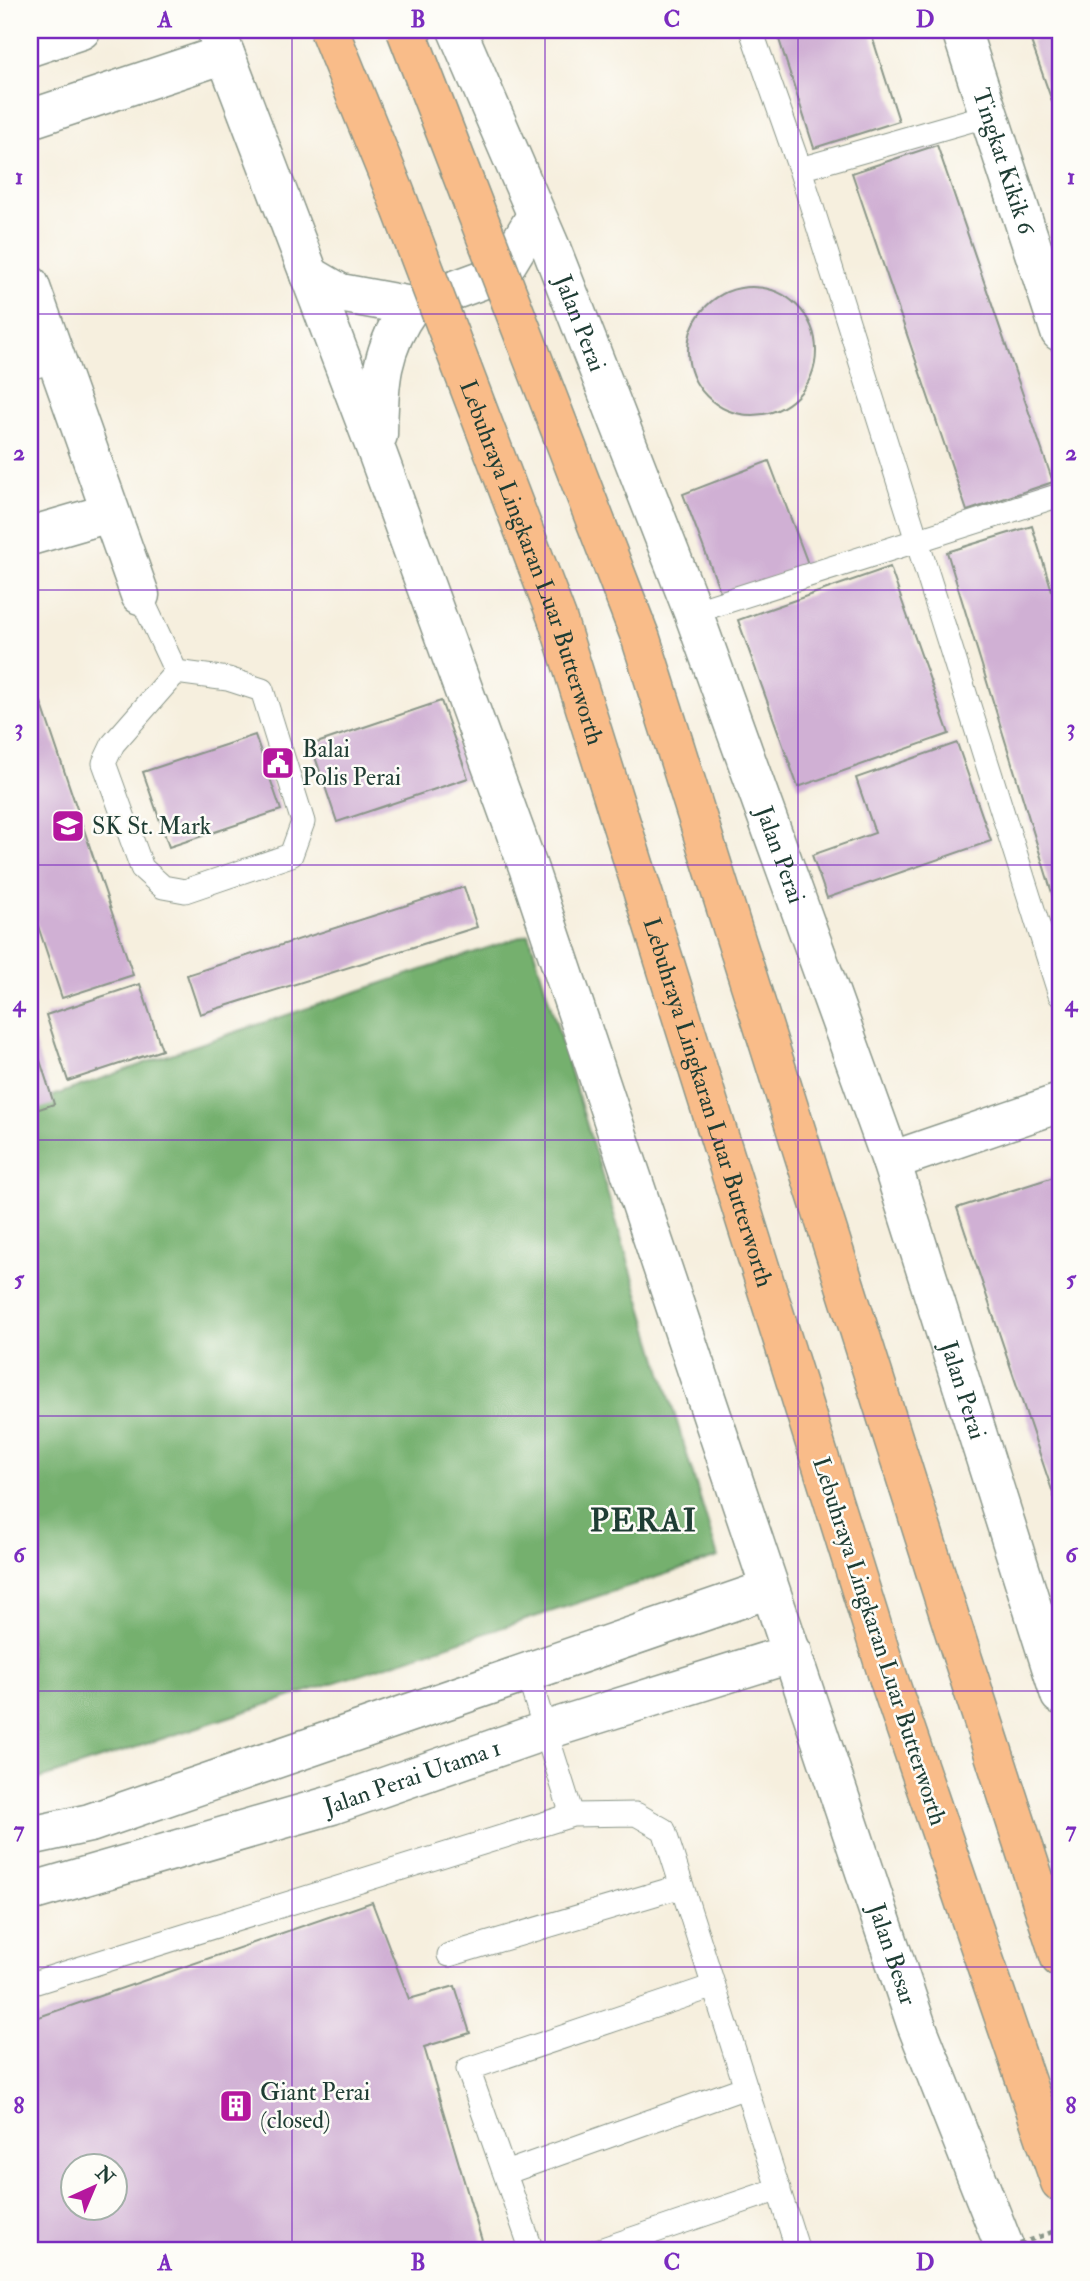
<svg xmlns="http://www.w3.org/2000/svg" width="1090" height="2281" viewBox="0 0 1090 2281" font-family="'IM FELL Double Pica',serif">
	<rect width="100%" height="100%" fill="#fdfcf7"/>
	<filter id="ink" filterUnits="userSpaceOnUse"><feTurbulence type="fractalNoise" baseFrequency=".0143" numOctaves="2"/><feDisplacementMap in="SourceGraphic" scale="14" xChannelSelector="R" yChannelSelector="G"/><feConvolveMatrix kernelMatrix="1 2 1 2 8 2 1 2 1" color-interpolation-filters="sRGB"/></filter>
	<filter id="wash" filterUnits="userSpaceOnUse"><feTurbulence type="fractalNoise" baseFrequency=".00686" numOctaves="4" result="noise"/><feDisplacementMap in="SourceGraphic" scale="28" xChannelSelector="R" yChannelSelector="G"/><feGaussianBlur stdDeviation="1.57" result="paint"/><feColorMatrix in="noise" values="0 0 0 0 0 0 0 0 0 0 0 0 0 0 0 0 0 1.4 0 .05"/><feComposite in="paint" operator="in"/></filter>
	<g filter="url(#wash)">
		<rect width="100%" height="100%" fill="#f6efde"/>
		<!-- forest -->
		<path fill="#74b06e" stroke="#4a7651" stroke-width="2" d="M 529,934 L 718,1557 L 30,1782 L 30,1104 L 182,1050 Z"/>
		<g id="blocks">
			<!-- building -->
			<path fill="#d0b0d4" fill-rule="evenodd" d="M 776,30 L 870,30 L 899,121 L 814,148 Z
				M 1060,31 L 1060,124 L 1031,41 Z
				M 937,145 L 1053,482 L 967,511 L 852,173 Z
				M688 351a64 64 0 1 1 128 0a64 64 0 1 1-128 0Z
				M 769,461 L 808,564 L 722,596 L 683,494 Z
				M 1032,526 L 1060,617 L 1060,919 L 947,552 Z
				M 890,567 L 949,734 L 798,787 L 738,620 Z
				M 441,701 L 468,778 L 337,822 L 311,745 Z
				M 41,702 L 133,975 L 62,998 L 30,902 L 30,706 Z
				M 255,735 L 281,810 L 169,847 L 143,772 Z
				M 957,743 L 991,841 L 827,898 L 812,855 L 875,833 L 856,778 Z
				M 464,887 L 477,927 L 200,1014 L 187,975 Z
				M 140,984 L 162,1050 L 68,1081 L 46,1015 Z
				M 30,1029 L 54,1104 L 30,1112 Z
				M 1060,1175 L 1060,1514 L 957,1208 Z
				M 372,1902 L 409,1999 L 455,1986 L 470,2033 L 424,2047 L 485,2251 L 30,2251 L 30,2020 ZM 74,2166 L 116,2166 L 116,2208 L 74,2208 Z"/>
		</g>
	</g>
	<g filter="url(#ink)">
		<use href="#blocks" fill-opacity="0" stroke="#8a9689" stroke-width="2"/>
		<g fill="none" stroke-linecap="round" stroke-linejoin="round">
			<defs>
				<path id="service" d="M 751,30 L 800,169 L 1060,995
					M 800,169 L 989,115
					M 30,368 L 58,359
					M 140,595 L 176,672
					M 693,612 L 1060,495
					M 176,672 L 228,679 L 262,690 L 303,822 L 291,855 L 185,891 L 163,887 L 142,868 L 104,763 L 113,744 Z
					M 527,1672 L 572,1815
					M 449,1955 L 682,1886
					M 30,1984 L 572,1815 L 636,1814 L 664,1830 L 798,2251
					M 505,2173 L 746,2087
					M 532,2251 L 468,2069 L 714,1986
					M 597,2251 L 779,2189"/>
				<g id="minor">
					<path id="s1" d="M 216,30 L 378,455 L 528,867 L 916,2024 L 1006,2251"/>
					<path id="s2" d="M 961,30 L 1060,332"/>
					<path d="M 30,47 L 81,30"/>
					<path d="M 30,119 L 225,54"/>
					<path d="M 309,275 L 340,293 L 411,306 L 490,277 L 508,262 L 536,216"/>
					<path d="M 30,285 L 140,595"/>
					<path d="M 378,435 C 379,384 380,349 411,306"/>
					<path d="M 30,536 L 109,513"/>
					<path d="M 891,1161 L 1060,1103"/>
					<path d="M 30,1836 L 90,1823 L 769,1589"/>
					<path id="s3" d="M 30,1892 L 332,1805 L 547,1730 L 793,1653"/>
				</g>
				<g id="tertiary">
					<path id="s4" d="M 457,30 L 551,248 L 693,612 L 891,1161 L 1060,1695"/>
				</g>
				<path id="motorway" d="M 962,1656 L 1060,1958
					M 889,1680 L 1060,2182"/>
			</defs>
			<!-- service casing -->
			<use href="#service" stroke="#8a9689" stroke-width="25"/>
			<!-- minor casing -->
			<use href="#minor" stroke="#8a9689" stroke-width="41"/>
			<!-- tertiary casing -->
			<use href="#tertiary" stroke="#8a9689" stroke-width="41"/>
			<!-- motorway casing -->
			<use href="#motorway" stroke="#8a9689" stroke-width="41"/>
			<!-- service -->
			<use href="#service" stroke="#fff" stroke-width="23"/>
			<!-- minor -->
			<use href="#minor" stroke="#fff" stroke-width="38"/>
			<!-- tertiary -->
			<use href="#tertiary" stroke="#fff" stroke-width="38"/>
			<!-- motorway -->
			<use href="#motorway" stroke="#f9bc89" stroke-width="38"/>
			<defs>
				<g id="motorway-bridge">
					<path id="s5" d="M 329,30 L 395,192 L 557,618 L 889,1680"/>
					<path d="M 406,30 L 641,639 L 962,1656"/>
				</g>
			</defs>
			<!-- motorway-bridge casing -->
			<use href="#motorway-bridge" stroke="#8a9689" stroke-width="41" stroke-linecap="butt"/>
			<!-- path-bridge -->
			<path stroke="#8a9689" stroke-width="4.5" stroke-dasharray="5 5" stroke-linecap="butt" d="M 1001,2251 L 1060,2229"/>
			<!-- motorway-bridge -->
			<use href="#motorway-bridge" stroke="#f9bc89" stroke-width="38"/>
		</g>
	</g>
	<!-- grid -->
	<path fill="none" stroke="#7b2cbf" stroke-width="2" stroke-opacity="0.55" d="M 292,30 L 292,2251M 545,30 L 545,2251M 798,30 L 798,2251M 30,314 L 1060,314M 30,590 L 1060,590M 30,865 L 1060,865M 30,1140 L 1060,1140M 30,1416 L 1060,1416M 30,1691 L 1060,1691M 30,1967 L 1060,1967"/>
	<!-- icons -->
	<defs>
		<symbol id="civic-square" viewBox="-11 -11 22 22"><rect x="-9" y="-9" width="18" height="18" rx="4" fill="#b5179e" stroke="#fdfcf7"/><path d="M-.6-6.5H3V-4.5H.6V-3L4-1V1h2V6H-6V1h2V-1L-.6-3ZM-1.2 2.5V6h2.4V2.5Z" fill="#fff"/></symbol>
		<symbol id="school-square" viewBox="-11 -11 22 22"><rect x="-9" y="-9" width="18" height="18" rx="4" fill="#b5179e" stroke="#fdfcf7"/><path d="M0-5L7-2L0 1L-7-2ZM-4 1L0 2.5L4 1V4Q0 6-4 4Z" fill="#fff"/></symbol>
		<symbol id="building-square" viewBox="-11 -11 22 22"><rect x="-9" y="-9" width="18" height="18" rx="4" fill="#b5179e" stroke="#fdfcf7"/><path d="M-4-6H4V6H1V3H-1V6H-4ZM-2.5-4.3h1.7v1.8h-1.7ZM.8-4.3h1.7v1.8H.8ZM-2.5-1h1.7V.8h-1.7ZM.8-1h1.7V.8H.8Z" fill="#fff"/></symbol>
	</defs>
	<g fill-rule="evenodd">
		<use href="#civic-square" x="259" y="744" width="38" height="38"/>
		<use href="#school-square" x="49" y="807" width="38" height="38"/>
		<use href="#building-square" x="217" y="2087" width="38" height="38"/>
	</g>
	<g text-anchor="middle" stroke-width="5" stroke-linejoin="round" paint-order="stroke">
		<!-- street labels -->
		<g font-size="24" fill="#1f3d34" stroke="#fdfcf7">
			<text dy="8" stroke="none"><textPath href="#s2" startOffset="138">Tingkat Kikik 6</textPath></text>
			<text dy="8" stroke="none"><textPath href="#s4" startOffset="318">Jalan Perai</textPath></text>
			<text dy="8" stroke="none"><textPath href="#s5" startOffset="570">Lebuhraya Lingkaran Luar Butterworth</textPath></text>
			<text dy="8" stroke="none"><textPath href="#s4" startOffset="886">Jalan Perai</textPath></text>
			<text dy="8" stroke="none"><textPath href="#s5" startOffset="1138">Lebuhraya Lingkaran Luar Butterworth</textPath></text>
			<text dy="8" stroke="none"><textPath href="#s4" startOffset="1452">Jalan Perai</textPath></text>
			<text transform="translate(880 1641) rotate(72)" y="8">Lebuhraya Lingkaran Luar Butterworth</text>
			<text dy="8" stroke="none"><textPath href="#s3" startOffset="399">Jalan Perai Utama 1</textPath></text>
			<text dy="8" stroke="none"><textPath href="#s1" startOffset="2040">Jalan Besar</textPath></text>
		</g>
		<!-- poi labels -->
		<g font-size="24" fill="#1f3d34" stroke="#fdfcf7" text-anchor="start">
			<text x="302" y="757">Balai<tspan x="302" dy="28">Polis Perai</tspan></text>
			<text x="92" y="834">SK St. Mark</text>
			<text x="260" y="2100">Giant Perai<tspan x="260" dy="28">(closed)</tspan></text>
		</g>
		<!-- district labels -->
		<g font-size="32" font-weight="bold" letter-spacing="2" fill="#1f3d34" stroke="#fdfcf7">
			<text x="644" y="1531">PERAI</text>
		</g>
	</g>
	<!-- margin -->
	<rect width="1090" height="2281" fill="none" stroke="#fdfcf7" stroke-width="77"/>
	<!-- north arrow -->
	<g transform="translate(94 2187) rotate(44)"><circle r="33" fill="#fdfcf7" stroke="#a4b0a9" stroke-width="2"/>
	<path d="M0-5L12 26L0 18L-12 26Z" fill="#b5179e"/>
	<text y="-10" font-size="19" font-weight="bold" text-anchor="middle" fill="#1f3d34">N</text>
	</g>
	<rect x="38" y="38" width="1014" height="2204" fill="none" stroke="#7b2cbf" stroke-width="2.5"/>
	<g font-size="23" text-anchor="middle" font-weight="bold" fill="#7b2cbf">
		<text x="165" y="27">A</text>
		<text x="418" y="27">B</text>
		<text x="672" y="27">C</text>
		<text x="925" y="27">D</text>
		<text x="19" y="184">1</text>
		<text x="1071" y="184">1</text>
		<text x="19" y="460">2</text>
		<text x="1071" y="460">2</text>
		<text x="19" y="735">3</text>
		<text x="1071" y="735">3</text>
		<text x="19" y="1011">4</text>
		<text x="1071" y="1011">4</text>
		<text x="19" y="1286">5</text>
		<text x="1071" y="1286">5</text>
		<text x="19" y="1562">6</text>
		<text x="1071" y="1562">6</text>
		<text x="19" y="1837">7</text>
		<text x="1071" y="1837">7</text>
		<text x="19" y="2113">8</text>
		<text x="1071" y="2113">8</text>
		<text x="165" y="2270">A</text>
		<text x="418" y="2270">B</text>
		<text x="672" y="2270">C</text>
		<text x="925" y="2270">D</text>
	</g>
</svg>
